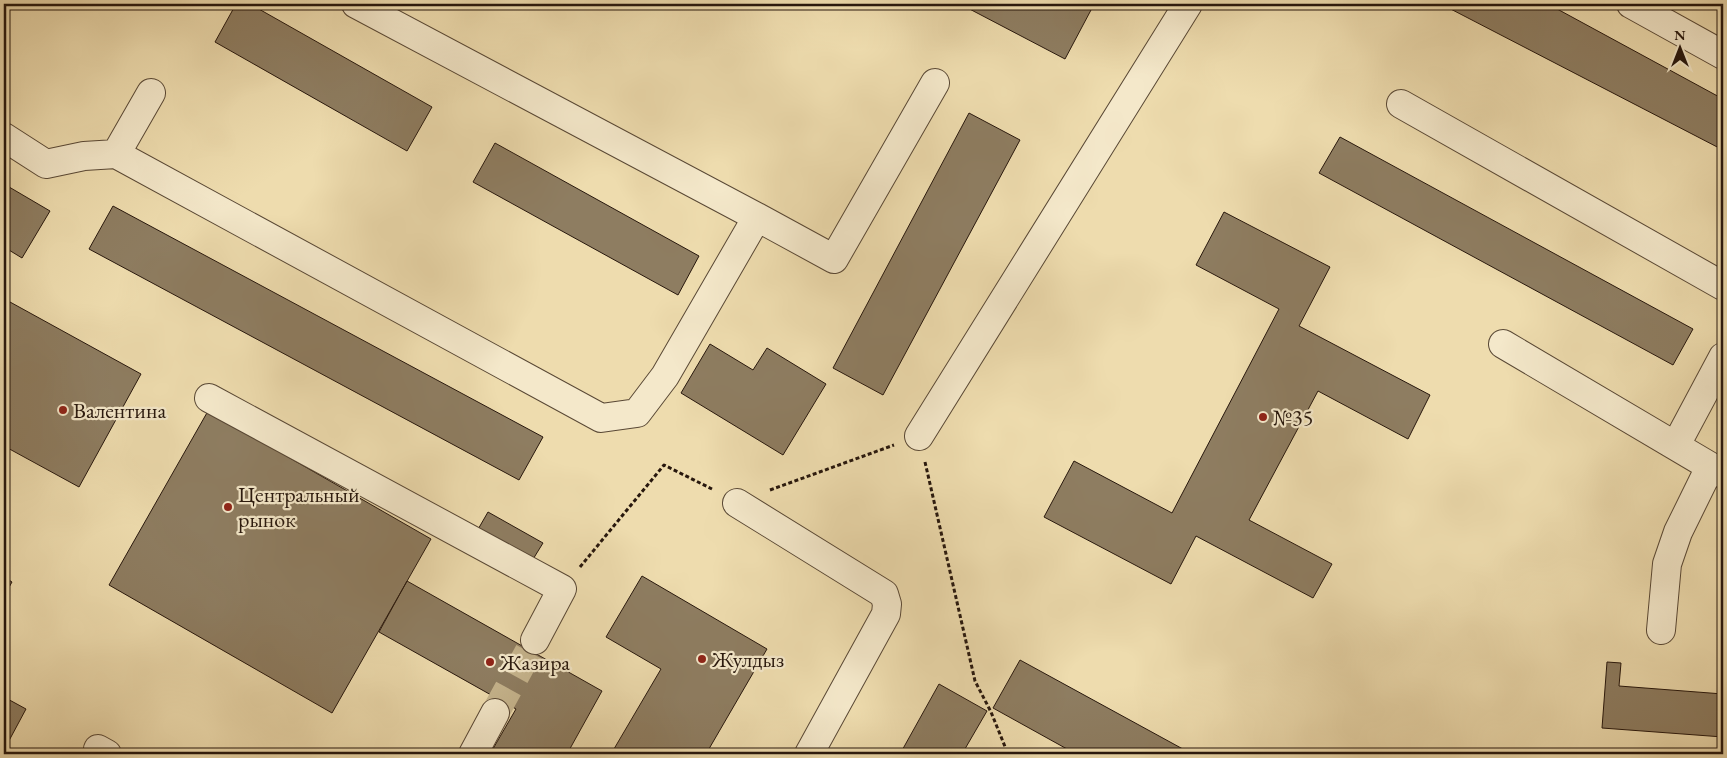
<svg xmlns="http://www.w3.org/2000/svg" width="1727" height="758" viewBox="0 0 1727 758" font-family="'EB Garamond',serif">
	<rect width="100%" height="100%" fill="#eedcae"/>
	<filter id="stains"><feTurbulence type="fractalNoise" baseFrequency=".004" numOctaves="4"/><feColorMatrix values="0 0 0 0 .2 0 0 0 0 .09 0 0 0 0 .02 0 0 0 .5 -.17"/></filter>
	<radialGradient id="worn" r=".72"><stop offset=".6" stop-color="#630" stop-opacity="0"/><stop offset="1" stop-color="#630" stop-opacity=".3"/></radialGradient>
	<!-- building -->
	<path fill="#8e7d61" stroke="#27170d" d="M 236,4 L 250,4 L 432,107 L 407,151 L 215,42 Z
		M 960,4 L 1078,4 L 1091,10 L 1065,59 Z
		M 1441,4 L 1548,4 L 1723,99 L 1723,150 Z
		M 969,113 L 1020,140 L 883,395 L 833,368 Z
		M 1340,137 L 1693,329 L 1673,365 L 1319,173 Z
		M 495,143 L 699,256 L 678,295 L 473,182 Z
		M 4,184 L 50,211 L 22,258 L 4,247 Z
		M 113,206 L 543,437 L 519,480 L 89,249 Z
		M 1224,212 L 1330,267 L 1299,326 L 1430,395 L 1408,439 L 1318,391 L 1249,520 L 1332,564 L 1313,598 L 1196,536 L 1171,584 L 1044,517 L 1074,461 L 1172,513 L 1279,309 L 1196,265 Z
		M 10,302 L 141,374 L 79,487 L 4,446 L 4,313 Z
		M 710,344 L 753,370 L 767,348 L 826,384 L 783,455 L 681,393 Z
		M 208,411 L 431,539 L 332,713 L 109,585 Z
		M 488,512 L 543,543 L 527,569 L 473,538 Z
		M 642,576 L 767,649 L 706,754 L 611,754 L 661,669 L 606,637 Z
		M 4,577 L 12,582 L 4,596 Z
		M 407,581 L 602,691 L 567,754 L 490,754 L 516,709 L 379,632 Z
		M 1020,660 L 1192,754 L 1076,754 L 993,708 Z
		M 1607,662 L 1621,663 L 1619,686 L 1723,694 L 1723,737 L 1602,728 Z
		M 939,684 L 987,711 L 962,754 L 900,754 Z
		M 4,697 L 26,709 L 4,750 Z"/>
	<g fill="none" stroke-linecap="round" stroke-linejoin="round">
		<!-- minor-tunnel -->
		<path stroke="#c6b58e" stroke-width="28" stroke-dasharray="28 14" stroke-linecap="butt" d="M 495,713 L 535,640"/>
		<defs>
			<path id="minor" d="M 1631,4 L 1723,55
				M 1401,104 L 1723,286
				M 4,137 L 46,164 L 84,156 L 116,154 L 601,418 L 637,413 L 665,376 L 757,217 L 356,4
				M 116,154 L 151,93
				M 757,217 L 834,259 L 935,83
				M 1503,344 L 1723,474
				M 209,398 L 562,589 L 535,640
				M 919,436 L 1188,4
				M 1676,445 L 1723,357
				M 737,503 L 884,594 L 887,604 L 886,614 L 809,754
				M 1661,630 L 1667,564 L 1678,532 L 1710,467
				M 98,749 L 107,754
				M 473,754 L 495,713"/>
		</defs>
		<!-- minor casing -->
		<use href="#minor" stroke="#594835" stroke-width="30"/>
		<!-- path -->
		<path stroke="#27170d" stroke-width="3" stroke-dasharray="4 2.5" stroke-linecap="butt" d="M 925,462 L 975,681 L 991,712 L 1008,754
			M 770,490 L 894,445
			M 580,567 L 664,465 L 712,489"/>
		<!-- minor -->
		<use href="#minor" stroke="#f4e8ca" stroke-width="28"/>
	</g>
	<!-- markers -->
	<g fill="#8f2418" stroke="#f4e8ca" stroke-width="2">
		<circle cx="63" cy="410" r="5"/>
		<circle cx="1263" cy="417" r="5"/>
		<circle cx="228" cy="507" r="5"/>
		<circle cx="702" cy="659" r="5"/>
		<circle cx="490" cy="662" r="5"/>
	</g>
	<g text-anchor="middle" stroke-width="4.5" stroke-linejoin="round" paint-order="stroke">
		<!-- poi labels -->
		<g font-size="22" fill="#27170d" stroke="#f4e8ca" text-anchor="start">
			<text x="73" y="418">Валентина</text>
			<text x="1273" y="425">№35</text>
			<text x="238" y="502">Центральный<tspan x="238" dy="25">рынок</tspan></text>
			<text x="712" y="667">Жулдыз</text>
			<text x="500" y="670">Жазира</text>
		</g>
	</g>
	<!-- margin -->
	<rect width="1727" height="758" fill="none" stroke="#eedcae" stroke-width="20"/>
	<rect x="5" y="5" width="1717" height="748" fill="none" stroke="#27170d" stroke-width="2.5"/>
	<rect x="10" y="10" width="1707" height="738" fill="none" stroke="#27170d"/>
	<!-- north arrow -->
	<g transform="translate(1680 48)" stroke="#f4e8ca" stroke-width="4" paint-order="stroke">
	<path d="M0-4L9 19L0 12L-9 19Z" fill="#27170d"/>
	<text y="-8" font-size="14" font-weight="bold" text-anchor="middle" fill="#27170d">N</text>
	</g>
	<rect width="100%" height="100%" filter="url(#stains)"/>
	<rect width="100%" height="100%" fill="url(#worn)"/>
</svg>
